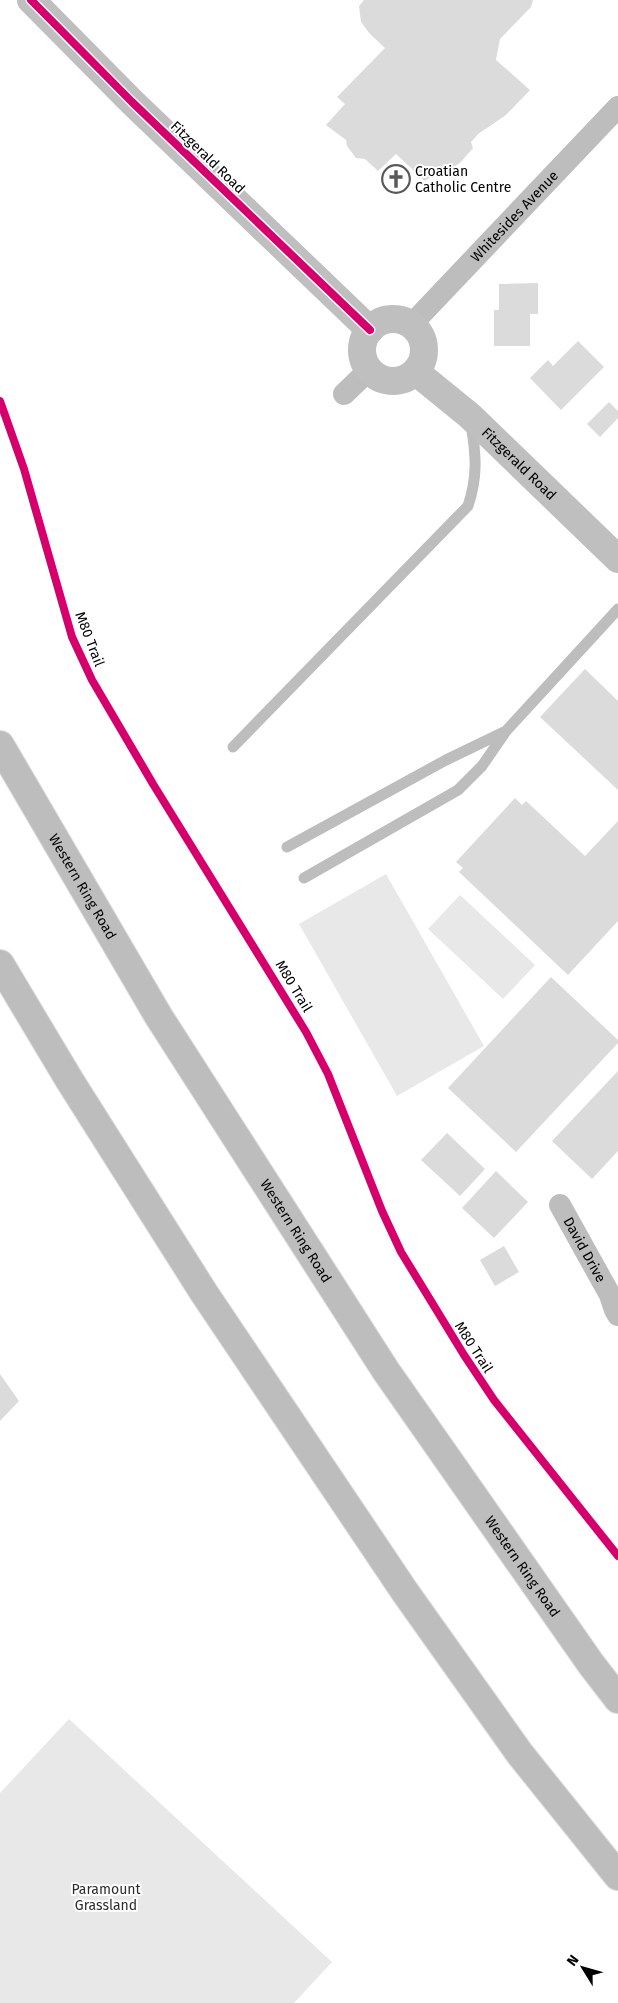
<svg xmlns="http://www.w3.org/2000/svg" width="618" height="2003" viewBox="0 0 618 2003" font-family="'Fira Sans',sans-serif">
	<rect width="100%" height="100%" fill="#fff"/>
	<!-- green -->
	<path fill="#e8e8e8" d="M 386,874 L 484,1046 L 397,1096 L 299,924 Z
		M 460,895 L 535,965 L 503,999 L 428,929 Z
		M 69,1719 L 332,1962 L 294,2003 L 0,2003 L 0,1793 Z"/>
	<!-- building -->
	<path fill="#dbdbdb" d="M 364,0 L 533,0 L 531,7 L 500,39 L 496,60 L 530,90 L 506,115 L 478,134 L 471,142 L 473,148 L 460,163 L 449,170 L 437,172 L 425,181 L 396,154 L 378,171 L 365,159 L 356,158 L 347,146 L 346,140 L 326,125 L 345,104 L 337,97 L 385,48 L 370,34 L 361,22 L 359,6 Z
		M 538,283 L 538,314 L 530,314 L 530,346 L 494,346 L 494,310 L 499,310 L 499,284 Z
		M 578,341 L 604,367 L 561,410 L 530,378 L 548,360 L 553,366 Z
		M 609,402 L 618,411 L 618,418 L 600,437 L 587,424 Z
		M 585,669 L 618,701 L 618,790 L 540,717 Z
		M 515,798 L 522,805 L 526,801 L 585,856 L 618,821 L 618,921 L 568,975 L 459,872 L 463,868 L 456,862 Z
		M 551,977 L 618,1040 L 618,1043 L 516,1152 L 448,1088 Z
		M 618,1071 L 618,1151 L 592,1179 L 552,1141 Z
		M 447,1133 L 485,1169 L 460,1196 L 421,1160 Z
		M 496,1171 L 528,1202 L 494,1238 L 462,1208 Z
		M 504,1246 L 519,1272 L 495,1286 L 480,1260 Z
		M 0,1374 L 19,1401 L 0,1421 Z"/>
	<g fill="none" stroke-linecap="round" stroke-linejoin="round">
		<defs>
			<g id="highway">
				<path id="s4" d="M 0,745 L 159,1017 L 386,1371 L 591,1664 L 618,1699"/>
				<path d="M 0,964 L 70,1081 L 204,1293 L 405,1592 L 520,1754 L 618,1876"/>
			</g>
		</defs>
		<!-- highway casing -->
		<use href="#highway" stroke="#dbdbdb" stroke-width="30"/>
		<!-- lane -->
		<path stroke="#bdbdbd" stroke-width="11" d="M 233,747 L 468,506 C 478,476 476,454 471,424
			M 287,847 L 446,760 L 504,732
			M 304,878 L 458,790 L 482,766 L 506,731 L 618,609"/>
		<!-- street -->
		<g stroke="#bdbdbd" stroke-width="22">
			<path id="s1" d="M 411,325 L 618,107"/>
			<path d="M 344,394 L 369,370"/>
			<path id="s2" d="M 560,1205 L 610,1295 L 615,1310 L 618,1315"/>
		</g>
		<!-- secondary -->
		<g stroke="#bfbfbf" stroke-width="28">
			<path d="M 31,0 L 132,102 L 370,330"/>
			<circle cx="393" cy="350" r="31"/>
			<path id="s3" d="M 416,372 L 470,416 L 618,559"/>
		</g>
		<!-- highway -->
		<use href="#highway" stroke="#bdbdbd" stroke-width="28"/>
		<defs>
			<path id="cycleway" d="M 31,0 L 132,102 L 370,330
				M 0,401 L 24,469 L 72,637 L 92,680 L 153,784 L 306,1032 L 328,1074 L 382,1211 L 401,1252 L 464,1355 L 494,1400 L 618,1556"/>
		</defs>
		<!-- cycleway casing -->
		<use href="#cycleway" stroke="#fff" stroke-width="11"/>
		<!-- cycleway -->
		<use href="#cycleway" stroke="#d6006c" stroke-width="8"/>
	</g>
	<!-- icons -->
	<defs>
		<symbol id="church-ring" viewBox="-11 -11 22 22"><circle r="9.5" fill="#fff" stroke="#595959" stroke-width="1.5"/><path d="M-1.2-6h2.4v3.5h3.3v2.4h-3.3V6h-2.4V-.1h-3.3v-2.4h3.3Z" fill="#595959"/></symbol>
	</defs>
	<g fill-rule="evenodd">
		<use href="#church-ring" x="380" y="163" width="32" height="32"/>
	</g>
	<g text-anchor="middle" stroke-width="4" stroke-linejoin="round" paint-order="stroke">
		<!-- street labels -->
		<g font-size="14" fill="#000" stroke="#fff">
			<text transform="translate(208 157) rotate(44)" y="5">Fitzgerald Road</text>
			<text dy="5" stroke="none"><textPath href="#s1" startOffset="150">Whitesides Avenue</textPath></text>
			<text dy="5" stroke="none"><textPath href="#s3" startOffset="138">Fitzgerald Road</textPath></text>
			<text transform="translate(90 639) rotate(69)" y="5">M80 Trail</text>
			<text dy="5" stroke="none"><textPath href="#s4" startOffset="164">Western Ring Road</textPath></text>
			<text transform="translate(294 986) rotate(59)" y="5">M80 Trail</text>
			<text dy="5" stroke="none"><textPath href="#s4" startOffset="569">Western Ring Road</textPath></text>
			<text dy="5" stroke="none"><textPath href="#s2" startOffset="51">David Drive</textPath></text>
			<text transform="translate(474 1347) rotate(57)" y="5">M80 Trail</text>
			<text dy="5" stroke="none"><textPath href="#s4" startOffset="974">Western Ring Road</textPath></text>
		</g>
		<!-- poi labels -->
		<g font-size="14" fill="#000" stroke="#fff" text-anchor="start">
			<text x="415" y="176">Croatian<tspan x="415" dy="16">Catholic Centre</tspan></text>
		</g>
		<!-- park labels -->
		<g font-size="14" fill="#2c2c2c" stroke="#fff">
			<text x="106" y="1894">Paramount<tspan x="106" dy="16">Grassland</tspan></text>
		</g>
	</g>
	<!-- north arrow -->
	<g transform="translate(583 1968) rotate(307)" stroke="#ffffff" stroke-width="4" paint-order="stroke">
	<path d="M0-4L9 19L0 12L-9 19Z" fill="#000000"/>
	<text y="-8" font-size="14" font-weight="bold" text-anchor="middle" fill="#000000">N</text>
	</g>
</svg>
